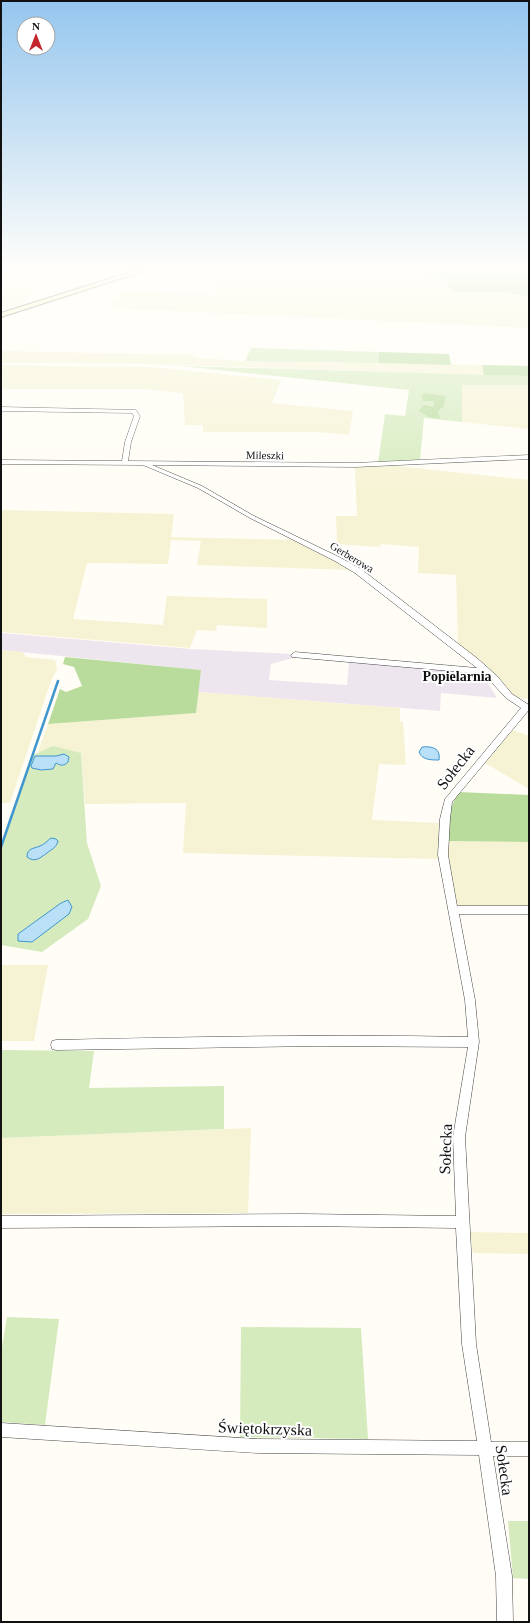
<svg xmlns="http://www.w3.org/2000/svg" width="530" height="1623" viewBox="0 0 530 1623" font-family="Georgia,serif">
	<rect width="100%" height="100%" fill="#fffdf5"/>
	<!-- industrial -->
	<path fill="#eee6ef" d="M 1,633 L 191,649 L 293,654 L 293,658 L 271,664 L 269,680 L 347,685 L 349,661 L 482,673 L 497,698 L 441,693 L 440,711 L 198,692 L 201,670 L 1,650 Z"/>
	<!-- farmland -->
	<path fill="#f6f3d4" d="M 1,271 L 36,271 L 36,273 L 65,274 L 60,282 L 1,280 Z
		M 233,271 L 423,271 L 446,281 L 505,291 L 505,293 L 529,297 L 529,328 L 110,308 L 113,300 L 116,300 L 120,291 L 218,294 L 221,278 L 231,277 Z
		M 1,289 L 34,289 L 31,296 L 28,296 L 24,303 L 30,304 L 21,307 L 1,307 Z
		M 1,351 L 193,355 L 194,358 L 245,361 L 482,365 L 484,375 L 146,364 L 1,363 Z
		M 1,365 L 151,367 L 281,380 L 272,403 L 353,411 L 349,435 L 318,432 L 203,432 L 203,425 L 185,425 L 183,393 L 145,389 L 1,389 Z
		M 462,385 L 529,385 L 529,429 L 462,422 Z
		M 397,466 L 529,480 L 529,699 L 515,698 L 458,645 L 456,575 L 418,573 L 419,547 L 381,544 L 380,547 L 337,544 L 336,516 L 357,516 L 355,467 Z
		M 1,510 L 174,514 L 171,537 L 293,540 L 351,570 L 197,565 L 201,541 L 171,540 L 168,564 L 87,563 L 73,619 L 163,625 L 167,596 L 267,599 L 267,628 L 217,625 L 216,631 L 197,630 L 190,648 L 1,632 Z
		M 1,650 L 23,652 L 26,657 L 55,660 L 57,670 L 52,678 L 10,803 L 1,803 Z
		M 198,692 L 400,708 L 400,721 L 403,722 L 406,765 L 379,764 L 372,820 L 439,823 L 439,859 L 183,853 L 186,803 L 85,804 L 81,753 L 38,752 L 48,724 L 196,713 Z
		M 513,730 L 529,736 L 529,789 L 485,763 Z
		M 448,841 L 529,842 L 529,908 L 460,907 L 457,905 L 447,855 Z
		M 1,965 L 48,965 L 34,1041 L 1,1041 Z
		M 251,1128 L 248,1213 L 1,1214 L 1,1138 Z
		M 470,1232 L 529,1233 L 529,1254 L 473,1253 Z"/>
	<!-- green -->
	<path fill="#d5ebbd" d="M 251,348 L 379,352 L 379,363 L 245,361 Z
		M 181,366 L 529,376 L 529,385 L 462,385 L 462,422 L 424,418 L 420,460 L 378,463 L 385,414 L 405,416 L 409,390 Z
		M 53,746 L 81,753 L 87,843 L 101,886 L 88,919 L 42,952 L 1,945 L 1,847 L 33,755 Z
		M 1,1050 L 94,1051 L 89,1088 L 224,1086 L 224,1129 L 1,1138 Z
		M 7,1317 L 59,1319 L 45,1425 L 1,1422 L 1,1353 Z
		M 241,1327 L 361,1328 L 368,1439 L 240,1437 Z
		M 508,1521 L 529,1521 L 529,1579 L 513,1578 Z"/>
	<!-- forest -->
	<path fill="#b9dc9c" d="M 423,271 L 529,271 L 529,297 L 505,292 L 452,292 L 446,281 Z
		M 379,352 L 449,354 L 451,365 L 379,363 Z
		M 482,365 L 529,366 L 529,376 L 484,375 Z
		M 425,393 L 445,396 L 444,406 L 438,411 L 440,419 L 429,417 L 420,412 L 419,410 L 424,405 L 433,407 L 434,401 L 423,401 L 422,395 Z
		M 65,657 L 201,670 L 196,713 L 48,724 L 60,689 L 66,692 L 82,686 L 74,667 L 63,664 Z
		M 458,792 L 529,795 L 529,842 L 448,841 L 451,808 Z"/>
	<!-- water -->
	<path fill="#b9e0f7" stroke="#3f96cf" d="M 422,747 C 432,746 441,748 439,760 C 431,760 422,760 419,752 Z
		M 64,754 L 69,757 L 68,762 C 64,766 61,766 56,763 L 53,769 L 41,770 L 32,768 L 31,766 L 35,756 L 56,756 Z
		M 51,838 L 56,839 L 58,841 C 56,848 52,849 47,853 C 40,858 35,863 27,857 C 27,848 33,849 40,846 C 45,844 47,841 51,838 Z
		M 68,900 L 72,907 L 69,914 L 32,942 L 18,941 L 18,934 L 61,903 Z"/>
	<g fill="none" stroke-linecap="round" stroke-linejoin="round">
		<!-- stream -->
		<path stroke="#3f96cf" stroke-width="2.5" d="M 1,847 L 58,681"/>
		<defs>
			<path id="street" d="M 1,407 L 136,410 L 140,416 L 131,442 L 128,461 L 355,463 L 529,455 L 529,459 L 355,467 L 152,465 L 202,486 L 254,516 L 339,557 L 361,569 L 478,659 L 497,676 L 512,694 L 529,705 L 529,711 L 528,711 L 452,802 L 450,819 L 448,855 L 457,906 L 529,906 L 529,914 L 459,914 L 475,1000 L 479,1042 L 465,1137 L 476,1344 L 491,1442 L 529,1442 L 529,1456 L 493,1456 L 512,1576 L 513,1622 L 497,1622 L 496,1576 L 479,1455 L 258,1453 L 1,1437 L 1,1423 L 258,1439 L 477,1441 L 462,1344 L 456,1228 L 301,1226 L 1,1228 L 1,1216 L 301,1214 L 456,1216 L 453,1137 L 468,1047 L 317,1046 L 56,1050 L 52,1049 L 51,1045 L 52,1041 L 56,1040 C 193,1037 331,1034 468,1037 L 465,1000 L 438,855 L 440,819 L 445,799 L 521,708 L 506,698 L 484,674 L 292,657 L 291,655 L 295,652 L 477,668 L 355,573 L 335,561 L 250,518 L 198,488 L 143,465 L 1,464 L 1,460 L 122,461 L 125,442 L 134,416 L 132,413 L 1,411 Z"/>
			<path id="secondary" d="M 134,271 L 144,271 L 1,317 L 1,313 Z"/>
		</defs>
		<!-- street casing -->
		<use href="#street" stroke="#444" stroke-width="1"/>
		<!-- secondary casing -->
		<use href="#secondary" stroke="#333" stroke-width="2"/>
		<!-- street -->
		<use href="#street" fill="#fff" fill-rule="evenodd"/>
		<!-- secondary -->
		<use href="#secondary" fill="#fff6b0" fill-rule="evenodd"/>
	</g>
	<!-- sky -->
	<linearGradient id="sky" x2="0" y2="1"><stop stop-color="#95c6ee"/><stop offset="0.54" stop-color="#fffefa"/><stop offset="1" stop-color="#fffefa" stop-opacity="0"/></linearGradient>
	<rect width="530" height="498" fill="url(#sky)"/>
	<g text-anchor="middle" stroke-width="4" stroke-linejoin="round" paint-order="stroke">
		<!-- far-street labels -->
		<g font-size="11" fill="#111" stroke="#fff">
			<text transform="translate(265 455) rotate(1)" y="4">Mileszki</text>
			<text transform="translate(352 557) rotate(31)" y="4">Gerberowa</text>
		</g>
		<!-- neighbourhood labels -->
		<g font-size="14" font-weight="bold" fill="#111" stroke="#fff">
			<text x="457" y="681">Popielarnia</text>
		</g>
		<!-- near-street labels -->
		<g font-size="16" fill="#111" stroke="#fff">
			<text transform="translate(455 767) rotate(-52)" y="6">Sołecka</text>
			<text transform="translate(445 1149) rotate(-88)" y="6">Sołecka</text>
			<text transform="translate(265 1428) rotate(2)" y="6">Świętokrzyska</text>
			<text transform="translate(505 1470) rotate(82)" y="6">Sołecka</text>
		</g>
	</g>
	<!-- border -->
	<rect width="530" height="1623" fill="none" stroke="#111111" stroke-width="4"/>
	<!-- north arrow -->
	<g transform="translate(36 36)"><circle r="19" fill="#ffffff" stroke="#a0a0a0"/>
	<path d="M0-3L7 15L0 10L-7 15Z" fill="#c4262e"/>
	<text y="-6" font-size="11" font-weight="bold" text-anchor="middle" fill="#111111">N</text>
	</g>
</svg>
